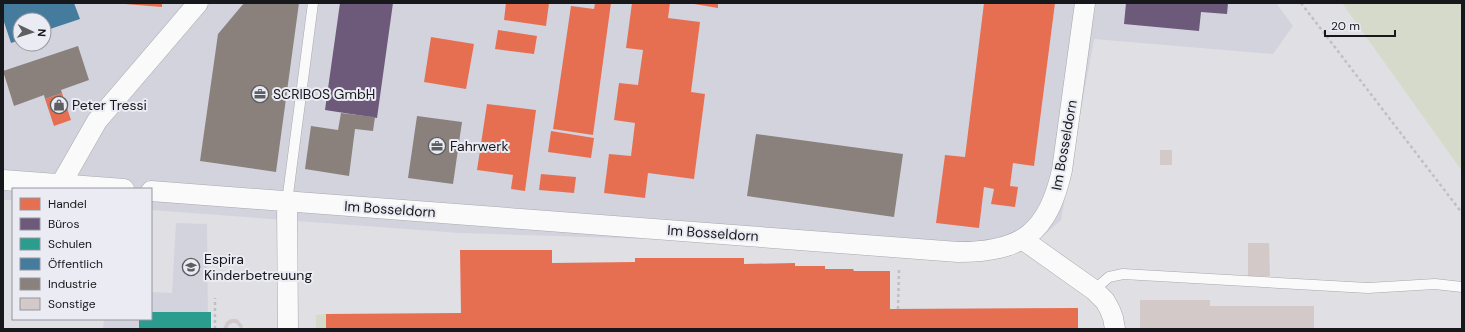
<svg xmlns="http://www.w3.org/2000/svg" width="1465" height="332" viewBox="0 0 1465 332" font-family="'DM Sans',sans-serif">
	<rect width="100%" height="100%" fill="#dfdfe4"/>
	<!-- built -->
	<path fill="#d3d3de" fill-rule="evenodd" d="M 3,3 L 1276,3 L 1293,26 L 1273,54 L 1094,39 L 1061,220 L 1026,251 L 460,233 L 151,210 L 151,189 L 13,189 L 13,200 L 3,200 ZM 20,20 L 44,20 L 44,44 L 20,44 Z
		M 176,223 L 207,224 L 208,329 L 103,329 L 104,319 L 151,319 L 151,292 L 172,293 Z"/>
	<!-- green -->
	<path fill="#d5dacb" d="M 1342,3 L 1462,3 L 1462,171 Z
		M 326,314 L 326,329 L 316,329 L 316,315 Z"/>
	<!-- shops -->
	<path fill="#e76f51" d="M 125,3 L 162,3 L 162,7 L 125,4 Z
		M 506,3 L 549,3 L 546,26 L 504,20 Z
		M 595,3 L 611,3 L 593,135 L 553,129 L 571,6 L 594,9 Z
		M 632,3 L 670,3 L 668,18 L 700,22 L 691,92 L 705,94 L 694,179 L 648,173 L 645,198 L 604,193 L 609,154 L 631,156 L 635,123 L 614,120 L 619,83 L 638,85 L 643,50 L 626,48 Z
		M 688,3 L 718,3 L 718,8 Z
		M 984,3 L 1055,3 L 1034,166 L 1013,163 L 1010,186 L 1018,187 L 1015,207 L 991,204 L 994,189 L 984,187 L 979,228 L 936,223 L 945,155 L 965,157 Z
		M 498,30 L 537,36 L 534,54 L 495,49 Z
		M 431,37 L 474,44 L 466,89 L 424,82 Z
		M 62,93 L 71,120 L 54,126 L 45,99 Z
		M 487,104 L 536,110 L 525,191 L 511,189 L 513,175 L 477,170 Z
		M 551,131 L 594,138 L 591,158 L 548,152 Z
		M 541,174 L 576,177 L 574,193 L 539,190 Z
		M 460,250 L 552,250 L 552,263 L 635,262 L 635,258 L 744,258 L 744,264 L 795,263 L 795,266 L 825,266 L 825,269 L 853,269 L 854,271 L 890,271 L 890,309 L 1078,308 L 1078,329 L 326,329 L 326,314 L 461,313 Z"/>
	<!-- offices -->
	<path fill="#6d597a" d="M 340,3 L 393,3 L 377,118 L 325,110 Z
		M 1126,3 L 1228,3 L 1227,14 L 1201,12 L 1199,31 L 1124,24 Z"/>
	<!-- schools -->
	<path fill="#2a9d8f" d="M 151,312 L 211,312 L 211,329 L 139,329 L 139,319 L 151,319 Z"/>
	<!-- public -->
	<path fill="#457b9d" d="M 3,3 L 74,3 L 80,19 L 44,31 L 44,20 L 20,20 L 20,40 L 11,43 L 3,19 Z"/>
	<!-- industry -->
	<path fill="#8a817c" d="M 244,3 L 299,3 L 276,172 L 200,161 L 218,34 Z
		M 78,46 L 89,80 L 61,90 L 62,93 L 45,99 L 44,95 L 14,106 L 3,71 Z
		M 341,113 L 375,117 L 373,131 L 355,129 L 349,176 L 305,169 L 311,126 L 338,130 Z
		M 417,116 L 462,122 L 453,184 L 408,178 Z
		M 756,134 L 903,154 L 894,217 L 747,196 Z"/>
	<!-- building -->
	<path fill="#d2c9c8" d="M 1160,150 L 1172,150 L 1172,165 L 1160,165 Z
		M 1248,243 L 1269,243 L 1270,276 L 1248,277 Z
		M 1140,300 L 1210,300 L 1210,306 L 1314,306 L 1314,329 L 1140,329 Z
		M 231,319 L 237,319 L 243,326 L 241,329 L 236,323 L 232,323 L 229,325 L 227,329 L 223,329 L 226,322 Z"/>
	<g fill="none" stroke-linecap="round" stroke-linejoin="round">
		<defs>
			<path id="service" d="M 287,202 L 313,3
				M 1094,290 L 1109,277 L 1123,274 L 1368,288 L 1435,284 L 1462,287"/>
			<path id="minor" d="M 3,180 L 124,189
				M 61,184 L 97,121 L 198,3
				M 151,191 L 958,252 C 1022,252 1048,233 1062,170 L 1085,3
				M 287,202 L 288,329
				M 1022,239 L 1094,290 L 1105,301 L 1110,310 L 1113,318 L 1115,329"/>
		</defs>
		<!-- service casing -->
		<use href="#service" stroke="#a8a8ab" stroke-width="11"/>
		<!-- minor casing -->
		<use href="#minor" stroke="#a8a8ab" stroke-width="21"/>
		<!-- path -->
		<path stroke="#c0c0c2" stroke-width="2.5" stroke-dasharray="3 3" stroke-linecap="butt" d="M 1301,3 L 1462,213
			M 898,309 L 899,270
			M 215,329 L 215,298"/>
		<!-- service -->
		<use href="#service" stroke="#fafafb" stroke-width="10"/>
		<!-- minor -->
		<use href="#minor" stroke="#fafafb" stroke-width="20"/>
	</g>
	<!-- icons -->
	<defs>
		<symbol id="office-ring" viewBox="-11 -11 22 22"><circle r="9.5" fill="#eaebf3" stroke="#5d5e61" stroke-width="1.5"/><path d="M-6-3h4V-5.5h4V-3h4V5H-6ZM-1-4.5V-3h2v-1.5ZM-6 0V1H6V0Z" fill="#5d5e61"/></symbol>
		<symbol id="shop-ring" viewBox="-11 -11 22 22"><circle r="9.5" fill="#eaebf3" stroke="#5d5e61" stroke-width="1.5"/><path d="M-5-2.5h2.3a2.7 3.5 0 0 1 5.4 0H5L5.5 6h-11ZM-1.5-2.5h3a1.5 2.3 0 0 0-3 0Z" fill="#5d5e61"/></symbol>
		<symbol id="school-ring" viewBox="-11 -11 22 22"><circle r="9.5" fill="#eaebf3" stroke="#5d5e61" stroke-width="1.5"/><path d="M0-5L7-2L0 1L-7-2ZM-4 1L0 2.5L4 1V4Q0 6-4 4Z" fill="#5d5e61"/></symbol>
	</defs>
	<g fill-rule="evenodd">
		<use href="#office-ring" x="250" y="84" width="20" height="20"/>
		<use href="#shop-ring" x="49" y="95" width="20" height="20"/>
		<use href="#office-ring" x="427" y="136" width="20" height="20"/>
		<use href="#school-ring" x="181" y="257" width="20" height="20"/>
	</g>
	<g text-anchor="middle" stroke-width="4" stroke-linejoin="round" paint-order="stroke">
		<!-- poi labels -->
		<g font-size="14" fill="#17181b" stroke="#eaebf3" text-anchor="start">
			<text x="273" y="99">SCRIBOS GmbH</text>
			<text x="72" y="110">Peter Tressi</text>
			<text x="450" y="151">Fahrwerk</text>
			<text x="204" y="264">Espira<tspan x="204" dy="16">Kinderbetreuung</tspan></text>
		</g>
		<!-- street labels -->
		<g font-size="14" fill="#17181b" stroke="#eaebf3">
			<text transform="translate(1064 145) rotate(-80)" y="5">Im Bosseldorn</text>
			<text transform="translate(390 209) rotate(4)" y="5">Im Bosseldorn</text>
			<text transform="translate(713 233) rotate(4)" y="5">Im Bosseldorn</text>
		</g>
	</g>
	<!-- border -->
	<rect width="1465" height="332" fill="none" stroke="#17181b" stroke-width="8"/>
	<!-- legend -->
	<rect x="12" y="188" width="140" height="132" fill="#eaebf3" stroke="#96979d"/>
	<rect x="20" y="198" width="20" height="12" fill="#e76f51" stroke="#96979d"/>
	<text x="48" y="208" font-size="12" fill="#17181b">Handel</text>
	<rect x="20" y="218" width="20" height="12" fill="#6d597a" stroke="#96979d"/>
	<text x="48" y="228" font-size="12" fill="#17181b">Büros</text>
	<rect x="20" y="238" width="20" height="12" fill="#2a9d8f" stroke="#96979d"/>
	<text x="48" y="248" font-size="12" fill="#17181b">Schulen</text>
	<rect x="20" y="258" width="20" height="12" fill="#457b9d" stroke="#96979d"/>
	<text x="48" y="268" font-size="12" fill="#17181b">Öffentlich</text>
	<rect x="20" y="278" width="20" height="12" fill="#8a817c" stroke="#96979d"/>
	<text x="48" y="288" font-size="12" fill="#17181b">Industrie</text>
	<rect x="20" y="298" width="20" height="12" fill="#d2c9c8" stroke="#96979d"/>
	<text x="48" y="308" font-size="12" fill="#17181b">Sonstige</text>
	<!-- north arrow -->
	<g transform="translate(32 32) rotate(94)"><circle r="19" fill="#eaebf3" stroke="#96979d"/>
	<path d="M0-3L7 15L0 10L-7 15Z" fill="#5d5e61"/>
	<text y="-6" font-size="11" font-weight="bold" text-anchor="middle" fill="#17181b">N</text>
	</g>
	<!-- scale -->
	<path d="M1325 30v6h70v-6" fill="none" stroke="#17181b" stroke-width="2"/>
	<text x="1331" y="30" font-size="12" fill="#17181b" stroke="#eaebf3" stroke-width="3" paint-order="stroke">20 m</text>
</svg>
